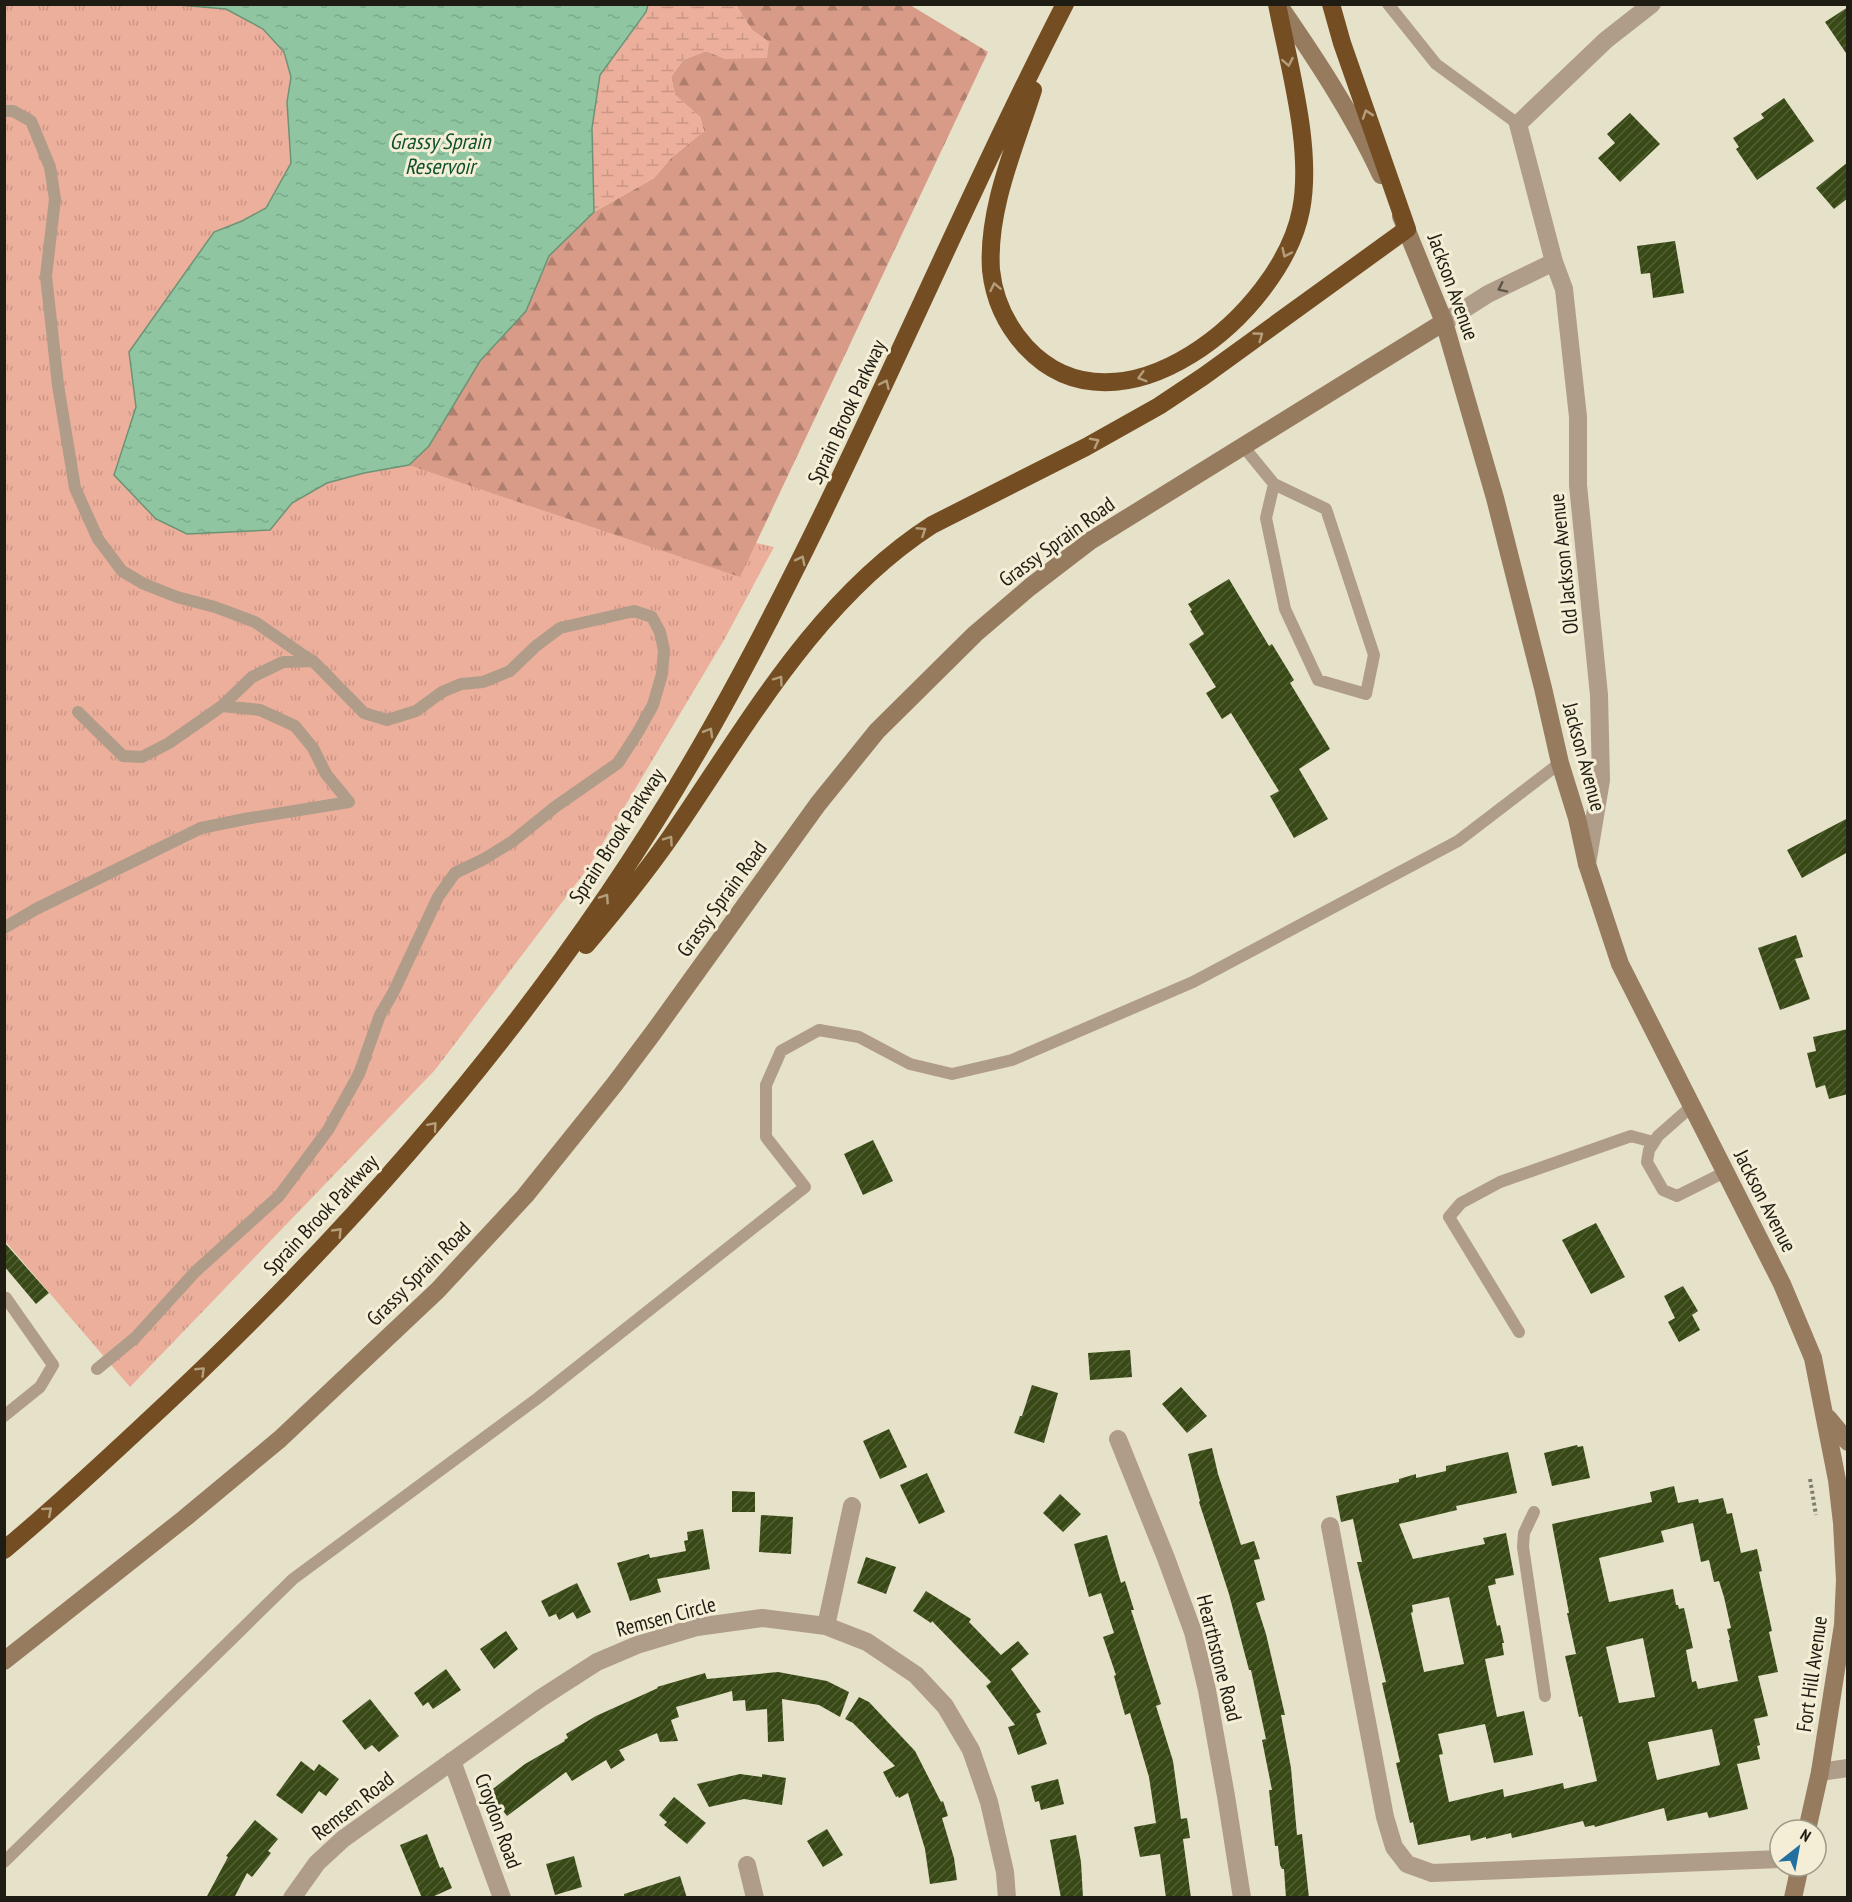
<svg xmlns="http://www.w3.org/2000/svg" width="1852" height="1902" viewBox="0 0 1852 1902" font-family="'PT Sans Narrow',sans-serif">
	<defs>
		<pattern id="grass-tufts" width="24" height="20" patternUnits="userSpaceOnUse" patternTransform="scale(1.5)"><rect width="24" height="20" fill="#ecaf9c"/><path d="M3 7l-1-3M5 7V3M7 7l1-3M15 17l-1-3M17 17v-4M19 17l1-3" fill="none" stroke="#ca9686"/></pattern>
		<pattern id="forest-firs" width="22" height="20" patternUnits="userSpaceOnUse" patternTransform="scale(1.5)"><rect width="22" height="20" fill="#d89b88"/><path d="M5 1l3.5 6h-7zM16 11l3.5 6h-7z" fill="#af7e6e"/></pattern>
		<pattern id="wetland-marsh" width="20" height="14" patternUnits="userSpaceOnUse" patternTransform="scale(1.5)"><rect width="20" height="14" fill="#ecaf9c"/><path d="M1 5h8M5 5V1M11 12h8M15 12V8" fill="none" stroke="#ca9686"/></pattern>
		<pattern id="water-ripples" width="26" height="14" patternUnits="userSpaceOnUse" patternTransform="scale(1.5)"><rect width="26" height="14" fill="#8fc6a1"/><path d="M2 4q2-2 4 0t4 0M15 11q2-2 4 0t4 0" fill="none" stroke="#7baa8a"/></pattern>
		<pattern id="building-hatch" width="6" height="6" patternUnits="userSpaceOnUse" patternTransform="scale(1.5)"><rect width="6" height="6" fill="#384915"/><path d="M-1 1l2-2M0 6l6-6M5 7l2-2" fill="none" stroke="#526036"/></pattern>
	</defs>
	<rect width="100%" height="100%" fill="#e6e1c9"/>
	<!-- grass -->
	<path fill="url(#grass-tufts)" d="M 5,5 L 268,5 L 360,111 L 397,444 L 460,473 L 774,547 L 724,640 L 588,868 L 435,1070 L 130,1387 L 5,1241 Z"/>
	<!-- forest -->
	<path fill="url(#forest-firs)" d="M 736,5 L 910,5 L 988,52 L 740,577 L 409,465 L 429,446 L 480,361 L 526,311 L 549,256 L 594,212 L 654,178 L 671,158 L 704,131 L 700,117 L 675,95 L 671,77 L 683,60 L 706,51 L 726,59 L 769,42 L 752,30 Z"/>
	<!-- wetland -->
	<path fill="url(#wetland-marsh)" d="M 648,5 L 736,5 L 752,30 L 769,42 L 767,58 L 726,59 L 706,51 L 683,60 L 671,77 L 675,95 L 700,117 L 704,131 L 671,158 L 654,178 L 594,212 L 592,128 L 600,75 L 646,13 Z"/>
	<!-- water -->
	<path fill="url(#water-ripples)" stroke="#6d9376" stroke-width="1.5" d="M 179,5 L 648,5 L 646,12 L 600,75 L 592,128 L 594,212 L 549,256 L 526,311 L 480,361 L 429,446 L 409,465 L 364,473 L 327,483 L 292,503 L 270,530 L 187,534 L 156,519 L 114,475 L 136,407 L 129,352 L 214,232 L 242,221 L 266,208 L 291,163 L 287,102 L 291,77 L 284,52 L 263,29 L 226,9 Z"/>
	<!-- building -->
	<path fill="url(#building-hatch)" fill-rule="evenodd" d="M 1848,7 L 1848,56 L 1825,22 Z
		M 1784,98 L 1814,141 L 1757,180 L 1736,149 L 1739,147 L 1733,138 L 1764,118 L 1761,114 Z
		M 1630,113 L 1660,144 L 1620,182 L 1598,158 L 1615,143 L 1607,134 Z
		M 1848,162 L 1848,198 L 1834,209 L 1816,188 Z
		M 1675,241 L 1684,293 L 1653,298 L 1650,273 L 1641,274 L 1637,246 Z
		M 1229,579 L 1269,646 L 1272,644 L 1294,680 L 1290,683 L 1330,749 L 1299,769 L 1328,819 L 1294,838 L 1270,796 L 1279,791 L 1231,713 L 1222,719 L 1206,693 L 1216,687 L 1189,644 L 1204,634 L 1190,611 L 1192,610 L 1188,604 Z
		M 1848,818 L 1848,852 L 1802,878 L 1787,850 Z
		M 1796,935 L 1803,957 L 1795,959 L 1810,999 L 1780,1010 L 1758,948 Z
		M 1848,1029 L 1848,1094 L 1829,1099 L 1825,1085 L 1816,1088 L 1807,1053 L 1816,1051 L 1813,1037 Z
		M 873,1140 L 893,1181 L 863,1195 L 844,1154 Z
		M 1596,1223 L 1625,1277 L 1591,1294 L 1562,1240 Z
		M 4,1242 L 49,1293 L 36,1304 L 4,1266 Z
		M 1683,1286 L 1698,1311 L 1692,1315 L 1700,1330 L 1679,1342 L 1668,1322 L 1675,1318 L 1664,1296 Z
		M 1130,1350 L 1132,1377 L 1090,1380 L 1088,1353 Z
		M 1032,1385 L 1058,1393 L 1044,1443 L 1014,1433 L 1020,1416 L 1022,1416 Z
		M 1181,1387 L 1207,1416 L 1187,1433 L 1162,1404 Z
		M 889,1429 L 907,1467 L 880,1479 L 863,1441 Z
		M 1577,1445 L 1578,1447 L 1583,1446 L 1590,1478 L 1552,1486 L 1544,1453 Z
		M 1212,1448 L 1218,1474 L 1241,1545 L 1254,1541 L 1260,1559 L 1254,1560 L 1265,1600 L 1256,1603 L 1266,1634 L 1285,1715 L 1281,1715 L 1291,1768 L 1297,1835 L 1302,1834 L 1309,1898 L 1286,1898 L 1284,1869 L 1282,1869 L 1280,1865 L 1278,1846 L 1275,1846 L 1269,1790 L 1272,1790 L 1262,1740 L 1266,1739 L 1251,1670 L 1249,1670 L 1229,1594 L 1199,1502 L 1200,1501 L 1188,1454 Z
		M 1508,1452 L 1517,1493 L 1456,1506 L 1457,1510 L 1399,1524 L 1413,1559 L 1485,1544 L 1483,1538 L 1506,1533 L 1514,1575 L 1495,1579 L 1496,1584 L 1488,1586 L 1497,1626 L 1500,1625 L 1504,1643 L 1502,1643 L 1504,1655 L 1485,1659 L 1497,1717 L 1524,1711 L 1533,1755 L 1494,1763 L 1485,1724 L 1438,1734 L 1443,1754 L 1439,1755 L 1449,1802 L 1503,1789 L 1504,1797 L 1563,1783 L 1564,1789 L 1597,1781 L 1582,1716 L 1579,1717 L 1565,1656 L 1576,1654 L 1567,1613 L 1569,1613 L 1552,1524 L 1652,1502 L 1650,1492 L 1674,1486 L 1678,1503 L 1698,1499 L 1699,1503 L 1723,1498 L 1727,1514 L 1732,1513 L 1741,1553 L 1757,1549 L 1762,1571 L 1759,1572 L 1772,1631 L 1769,1632 L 1778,1672 L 1758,1676 L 1768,1716 L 1754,1719 L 1760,1745 L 1757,1746 L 1760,1759 L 1737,1764 L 1748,1809 L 1709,1818 L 1707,1812 L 1667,1821 L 1664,1808 L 1595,1827 L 1594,1825 L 1585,1827 L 1583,1821 L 1512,1838 L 1511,1833 L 1486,1839 L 1486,1837 L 1471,1841 L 1470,1835 L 1418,1845 L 1413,1822 L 1410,1823 L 1396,1763 L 1400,1762 L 1382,1683 L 1386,1682 L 1357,1562 L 1362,1562 L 1353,1519 L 1341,1522 L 1336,1496 L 1399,1482 L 1399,1479 L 1416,1474 L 1416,1478 L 1446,1471 L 1446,1466 ZM 1693,1523 L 1701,1562 L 1709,1560 L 1714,1582 L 1719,1581 L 1724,1597 L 1731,1628 L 1727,1629 L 1730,1640 L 1729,1640 L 1738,1681 L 1698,1689 L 1696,1681 L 1692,1682 L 1686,1650 L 1693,1648 L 1684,1608 L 1679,1609 L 1678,1605 L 1676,1605 L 1673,1589 L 1609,1602 L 1599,1558 L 1664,1542 L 1661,1531 ZM 1449,1597 L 1464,1664 L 1424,1672 L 1411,1613 L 1413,1612 L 1412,1605 ZM 1643,1638 L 1655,1697 L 1619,1703 L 1606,1647 ZM 1712,1729 L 1720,1765 L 1657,1780 L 1648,1742 Z
		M 927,1473 L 945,1512 L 919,1524 L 900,1485 Z
		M 732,1491 L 755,1492 L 755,1512 L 732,1512 Z
		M 1060,1494 L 1081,1514 L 1063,1532 L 1043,1513 Z
		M 761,1515 L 793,1517 L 791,1554 L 759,1552 Z
		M 703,1529 L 710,1569 L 657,1579 L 661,1592 L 630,1601 L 617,1563 L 649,1554 L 650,1558 L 686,1551 L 684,1541 L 688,1540 L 687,1532 Z
		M 1107,1535 L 1121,1583 L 1125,1581 L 1134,1610 L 1131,1610 L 1161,1704 L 1156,1706 L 1173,1761 L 1181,1819 L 1187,1818 L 1190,1838 L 1183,1839 L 1191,1898 L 1166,1898 L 1160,1854 L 1140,1857 L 1134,1827 L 1156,1823 L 1149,1777 L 1130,1713 L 1125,1715 L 1114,1676 L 1116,1675 L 1103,1637 L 1114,1633 L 1101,1593 L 1089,1597 L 1074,1544 Z
		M 866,1557 L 896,1567 L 886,1594 L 857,1583 Z
		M 577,1583 L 591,1612 L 577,1619 L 573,1612 L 559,1620 L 556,1614 L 549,1617 L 541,1601 Z
		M 926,1591 L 971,1619 L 969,1622 L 1001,1655 L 1018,1641 L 1029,1654 L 1011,1669 L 1041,1712 L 1036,1714 L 1047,1744 L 1018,1755 L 1008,1727 L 1015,1725 L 986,1686 L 991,1682 L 932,1621 L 931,1623 L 913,1611 Z
		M 506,1631 L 518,1649 L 494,1669 L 480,1649 Z
		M 446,1669 L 461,1690 L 433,1709 L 428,1702 L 423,1706 L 414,1693 Z
		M 778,1672 L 827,1681 L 849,1692 L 840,1717 L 819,1705 L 782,1699 L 784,1741 L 768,1742 L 767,1709 L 746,1711 L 745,1700 L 733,1701 L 732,1691 L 676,1707 L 679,1717 L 671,1720 L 678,1741 L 660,1742 L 657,1733 L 619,1750 L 625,1760 L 611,1769 L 606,1760 L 572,1781 L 566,1772 L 507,1816 L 489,1792 L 525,1764 L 565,1741 L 564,1740 L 568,1738 L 566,1734 L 596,1716 L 658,1688 L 657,1687 L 705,1673 L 707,1679 Z
		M 859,1697 L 869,1702 L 915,1751 L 941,1802 L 943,1801 L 948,1816 L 942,1818 L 954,1858 L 957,1880 L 930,1884 L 925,1849 L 908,1793 L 899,1798 L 898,1796 L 896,1797 L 883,1772 L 895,1766 L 853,1723 L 845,1719 Z
		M 370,1699 L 399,1736 L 379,1752 L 372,1745 L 365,1750 L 342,1721 Z
		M 301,1761 L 314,1771 L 319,1764 L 339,1779 L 326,1796 L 319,1791 L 302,1814 L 276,1795 Z
		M 740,1774 L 762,1777 L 762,1774 L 786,1778 L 782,1805 L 744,1799 L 709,1807 L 697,1784 Z
		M 1058,1779 L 1064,1804 L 1041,1810 L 1039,1801 L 1035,1802 L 1031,1786 Z
		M 674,1797 L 706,1823 L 687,1844 L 664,1825 L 667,1822 L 659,1815 Z
		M 255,1820 L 278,1839 L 268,1851 L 271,1853 L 252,1877 L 247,1873 L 234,1898 L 206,1898 L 228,1857 L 226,1856 Z
		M 827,1829 L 843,1855 L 823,1867 L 807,1841 Z
		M 427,1834 L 440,1868 L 443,1867 L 452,1888 L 430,1898 L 422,1898 L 400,1845 Z
		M 1076,1835 L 1081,1862 L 1083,1898 L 1061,1898 L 1050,1840 Z
		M 574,1856 L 582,1887 L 555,1895 L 546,1864 Z
		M 680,1876 L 687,1898 L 624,1898 L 624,1894 Z"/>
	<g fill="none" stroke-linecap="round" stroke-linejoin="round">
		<!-- path -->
		<path stroke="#817d6d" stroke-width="4" stroke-dasharray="3 3" stroke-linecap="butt" d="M 1810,1479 L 1816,1515"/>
		<!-- lane -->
		<path stroke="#af9c89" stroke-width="12" d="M 1388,4 L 1436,64 L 1518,124
			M 4,111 L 13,111 L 31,121 L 50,167 L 55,199 L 46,276 L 58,385 L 75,488 L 98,539 L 122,571 L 144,584 L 177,597 L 215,607 L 255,622 L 316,664 L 364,713 L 387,720 L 416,711 L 442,692 L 461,684 L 483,682 L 510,671 L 536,646 L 560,628 L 634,611 L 652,617 L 660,632 L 664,650 L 662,674 L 653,705 L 638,732 L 618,763 L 555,807 L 513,841 L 484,859 L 455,873 L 438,897 L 393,993 L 380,1015 L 359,1074 L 328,1130 L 279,1196 L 195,1272 L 135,1338 L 97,1369
			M 1243,446 L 1274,484 L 1326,509 L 1374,655 L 1366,694 L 1318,680 L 1285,609 L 1266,518 L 1274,484
			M 78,712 L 123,756 L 142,757 L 169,743 L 222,706
			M 4,928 L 36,909 L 201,828 L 245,819 L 349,802 L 326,774 L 313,748 L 295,726 L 260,710 L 222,706 L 252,677 L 283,662 L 313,661
			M 1692,1106 L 1658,1136 L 1649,1150 L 1647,1162 L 1663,1190 L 1677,1196 L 1725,1172
			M 1519,1332 L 1449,1217 L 1461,1203 L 1500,1182 L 1631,1136 L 1653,1142
			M 4,1416 L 40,1387 L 53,1365 L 6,1298
			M 1534,1512 L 1524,1533 L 1523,1547 L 1545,1696
			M 4,1862 L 293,1579 L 538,1398 L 805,1187 L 766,1137 L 766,1085 L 781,1051 L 819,1030 L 859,1037 L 910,1064 L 952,1074 L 1012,1060 L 1193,982 L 1458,841 L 1560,763"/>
		<!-- street -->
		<path stroke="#af9c89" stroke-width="18" d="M 1444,322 L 1488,294 L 1554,262
			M 1587,864 L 1601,780 L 1599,695 L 1578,485 L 1578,417 L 1564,289 L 1554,262 L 1518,124 L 1606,40 L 1652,4
			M 1118,1439 L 1166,1558 L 1193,1632 L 1207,1690 L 1226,1796 L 1242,1898
			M 1330,1526 L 1385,1817 L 1394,1847 L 1407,1864 L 1432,1873 L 1780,1859
			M 826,1626 L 852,1506
			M 452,1761 L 502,1898
			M 1820,1772 L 1848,1768
			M 747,1865 L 755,1898
			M 292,1898 L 317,1863 L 343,1839 L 541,1698 L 597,1662 L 637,1645 L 697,1627 L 762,1618 L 826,1626 L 867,1642 L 916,1675 L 945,1706 L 971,1750 L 989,1802 L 1005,1872 L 1007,1898"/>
		<!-- secondary -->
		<path stroke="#967b5f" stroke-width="18" d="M 1278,4 C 1316,59 1353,115 1381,175
			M 1401,216 L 1444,322 L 1495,498 L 1543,688 L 1560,763 L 1577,818 L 1587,864 L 1620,964 L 1782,1284 L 1813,1358 L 1837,1480 L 1842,1523 L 1845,1580 L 1843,1625 L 1820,1772 L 1807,1830
			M 1828,1418 L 1848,1442
			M 4,1661 L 185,1518 L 280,1439 L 438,1290 L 525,1196 L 614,1085 L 653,1033 L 818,804 L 877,731 L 975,634 L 1030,587 L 1090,541 L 1444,322
			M 1793,1898 L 1800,1866"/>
		<!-- highway -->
		<path stroke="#744e22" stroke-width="18" d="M 1033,90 C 1015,147 987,209 991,270 C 994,299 1006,325 1026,347 C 1119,447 1281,313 1301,210 C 1313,148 1289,67 1277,4
			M 586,945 C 618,907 650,868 678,826 C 751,718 820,597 932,525 L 1086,447 L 1159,406 L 1204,376 L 1407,229 L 1342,43 L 1331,4
			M 4,1550 C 51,1511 95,1470 139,1429 C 363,1223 564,990 714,723 C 845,490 943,242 1065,4"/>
	</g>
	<!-- one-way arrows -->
	<defs><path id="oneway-chevron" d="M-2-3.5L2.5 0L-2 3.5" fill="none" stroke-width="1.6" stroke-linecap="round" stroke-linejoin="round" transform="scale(1.5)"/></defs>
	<g stroke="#b49e7c">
		<use href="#oneway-chevron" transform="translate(1288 62) rotate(79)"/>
		<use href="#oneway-chevron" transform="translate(1367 114) rotate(-109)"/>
		<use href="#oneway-chevron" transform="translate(1286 253) rotate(115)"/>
		<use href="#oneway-chevron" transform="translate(995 287) rotate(-102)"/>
		<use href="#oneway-chevron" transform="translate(1259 336) rotate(-36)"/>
		<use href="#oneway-chevron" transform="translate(1142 377) rotate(164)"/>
		<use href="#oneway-chevron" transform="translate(885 384) rotate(-65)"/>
		<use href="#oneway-chevron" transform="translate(1095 442) rotate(-28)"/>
		<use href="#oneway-chevron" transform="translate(922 531) rotate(-33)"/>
		<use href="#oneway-chevron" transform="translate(801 560) rotate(-63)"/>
		<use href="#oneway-chevron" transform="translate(779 680) rotate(-54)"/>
		<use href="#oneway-chevron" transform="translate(709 732) rotate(-60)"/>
		<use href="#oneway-chevron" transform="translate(669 840) rotate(-55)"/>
		<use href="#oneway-chevron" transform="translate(605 898) rotate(-56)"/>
		<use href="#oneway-chevron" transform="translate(433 1126) rotate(-49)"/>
		<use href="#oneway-chevron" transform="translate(338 1232) rotate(-46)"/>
		<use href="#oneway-chevron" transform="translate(201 1371) rotate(-44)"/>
		<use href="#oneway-chevron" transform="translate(48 1511) rotate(-41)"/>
	</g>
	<use stroke="#5f5648" href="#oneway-chevron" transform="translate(1502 288) rotate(154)"/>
	<g text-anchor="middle" stroke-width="6" stroke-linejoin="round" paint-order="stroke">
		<!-- street labels -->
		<g font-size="21" fill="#1e1c13" stroke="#f4eed6">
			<text transform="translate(1453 287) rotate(70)" y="7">Jackson Avenue</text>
			<text transform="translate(847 412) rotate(-65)" y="7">Sprain Brook Parkway</text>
			<text transform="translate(1057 542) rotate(-36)" y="7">Grassy Sprain Road</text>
			<text transform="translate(1564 564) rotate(-96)" y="7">Old Jackson Avenue</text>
			<text transform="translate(1584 757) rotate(75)" y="7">Jackson Avenue</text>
			<text transform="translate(617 836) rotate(-57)" y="7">Sprain Brook Parkway</text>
			<text transform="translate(722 899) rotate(-54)" y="7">Grassy Sprain Road</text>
			<text transform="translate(1765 1201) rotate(63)" y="7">Jackson Avenue</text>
			<text transform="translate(321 1215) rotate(-47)" y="7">Sprain Brook Parkway</text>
			<text transform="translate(419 1274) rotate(-45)" y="7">Grassy Sprain Road</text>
			<text transform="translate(666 1617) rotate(-15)" y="7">Remsen Circle</text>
			<text transform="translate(1219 1658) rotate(76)" y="7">Hearthstone Road</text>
			<text transform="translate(1812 1674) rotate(-82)" y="7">Fort Hill Avenue</text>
			<text transform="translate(353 1806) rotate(-38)" y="7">Remsen Road</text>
			<text transform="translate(498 1821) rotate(70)" y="7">Croydon Road</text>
		</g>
		<!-- water labels -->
		<g font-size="22" font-style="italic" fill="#10512e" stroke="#f4eed6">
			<text x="440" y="149">Grassy Sprain<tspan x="440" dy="25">Reservoir</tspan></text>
		</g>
	</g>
	<!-- border -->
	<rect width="1852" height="1902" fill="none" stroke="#1e1c13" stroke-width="12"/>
	<!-- north arrow -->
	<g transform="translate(1798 1848) rotate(31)"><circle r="28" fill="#f4eed6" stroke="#9e9a88" stroke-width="1.5"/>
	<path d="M0-4.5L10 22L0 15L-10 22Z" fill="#2270a2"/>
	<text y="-9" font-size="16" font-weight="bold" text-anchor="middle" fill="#1e1c13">N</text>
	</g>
</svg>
